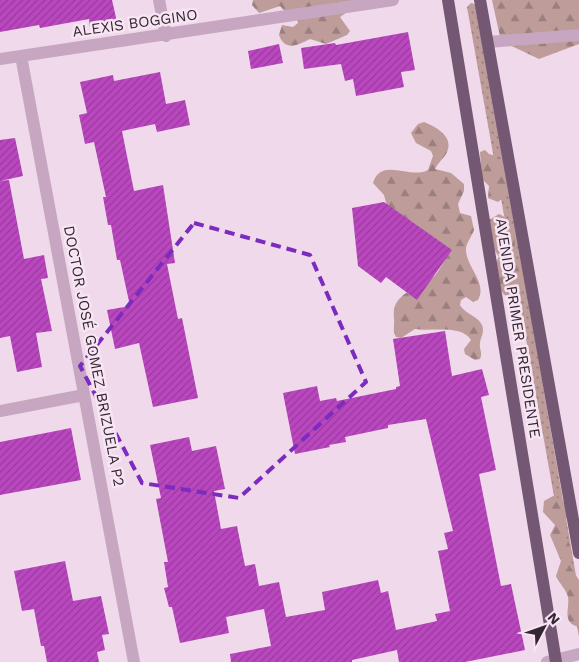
<svg xmlns="http://www.w3.org/2000/svg" width="579" height="662" viewBox="0 0 579 662" font-family="'Work Sans',sans-serif">
	<defs>
		<pattern id="grass-dots" width="8" height="8" patternUnits="userSpaceOnUse" patternTransform="scale(1.25)"><rect width="8" height="8" fill="#bd9c9a"/><path d="M2 2h.1M6 6h.1" fill="none" stroke="#9a7f7e" stroke-width="1.8" stroke-linecap="round"/></pattern>
		<pattern id="forest-firs" width="22" height="20" patternUnits="userSpaceOnUse" patternTransform="scale(1.25)"><rect width="22" height="20" fill="#bd9c9a"/><path d="M5 1l3.5 6h-7zM16 11l3.5 6h-7z" fill="#9a7f7e"/></pattern>
		<pattern id="building-hatch" width="6" height="6" patternUnits="userSpaceOnUse" patternTransform="scale(1.25)"><rect width="6" height="6" fill="#ba47bf"/><path d="M-1 1l2-2M0 6l6-6M5 7l2-2" fill="none" stroke="#983b9c"/></pattern>
	</defs>
	<rect width="100%" height="100%" fill="#efd9ea"/>
	<!-- grass -->
	<path fill="url(#grass-dots)" d="M 471,3 L 477,5 L 579,593 L 579,637 L 467,7 Z"/>
	<!-- forest -->
	<path fill="url(#forest-firs)" d="M 253,0 L 364,0 L 340,17 L 350,31 L 347,35 L 326,44 L 310,39 C 298,45 285,52 279,35 L 282,25 L 293,27 L 298,23 L 297,18 L 287,14 L 280,6 L 259,13 L 252,5 Z
		M 492,0 L 579,0 L 579,44 L 539,59 L 501,41 Z
		M 424,122 C 434,126 452,135 448,149 C 447,156 438,162 435,169 L 451,173 L 464,184 L 464,191 L 458,204 L 460,213 L 471,216 L 474,230 C 472,236 467,242 466,248 C 465,267 488,282 478,300 L 473,302 L 466,297 L 461,300 L 460,305 C 465,315 484,317 483,331 C 483,335 480,339 480,343 C 479,350 483,352 480,359 L 475,360 L 465,354 L 464,349 L 471,340 C 461,324 431,332 415,329 L 401,338 L 396,337 C 392,330 395,325 394,318 C 391,294 415,290 431,279 C 437,275 441,266 445,260 L 387,206 L 384,195 L 373,183 C 381,156 411,180 428,170 L 433,156 L 431,151 L 416,143 L 411,133 L 418,124 Z
		M 485,150 L 489,154 L 500,157 L 512,180 L 507,190 L 507,195 L 498,202 L 488,198 L 489,186 L 482,179 L 480,152 Z
		M 499,214 C 521,224 513,245 515,264 L 528,277 L 526,287 C 498,310 500,285 496,262 L 499,257 L 489,241 L 489,220 Z
		M 553,496 L 563,500 L 569,515 C 552,537 579,538 569,565 L 579,580 L 579,627 C 561,623 570,609 568,597 C 566,589 559,583 556,576 L 561,561 L 550,535 L 555,525 L 543,512 L 544,501 Z"/>
	<!-- building -->
	<path fill="url(#building-hatch)" d="M 0,0 L 112,0 L 117,22 L 90,27 L 89,19 L 40,28 L 39,25 L 0,32 Z
		M 408,32 L 415,70 L 401,72 L 404,87 L 356,96 L 353,79 L 345,81 L 341,64 L 304,69 L 301,48 L 335,43 L 336,45 Z
		M 279,44 L 283,63 L 251,69 L 248,51 Z
		M 160,72 L 166,104 L 185,100 L 190,125 L 157,132 L 155,124 L 122,131 L 134,191 L 163,185 L 175,263 L 167,264 L 178,319 L 182,318 L 198,398 L 153,407 L 139,343 L 115,349 L 107,310 L 130,306 L 120,260 L 117,260 L 111,225 L 108,225 L 103,197 L 106,197 L 94,142 L 85,144 L 79,115 L 87,113 L 80,82 L 113,75 L 114,81 Z
		M 15,138 L 23,176 L 0,181 L 0,140 Z
		M 9,180 L 24,259 L 44,255 L 48,278 L 41,279 L 52,331 L 36,333 L 42,367 L 17,372 L 10,336 L 0,338 L 0,181 Z
		M 384,202 L 452,250 L 417,300 L 386,277 L 381,283 L 358,266 L 352,208 Z
		M 445,331 L 452,376 L 482,369 L 489,395 L 481,397 L 496,470 L 479,474 L 501,586 L 511,584 L 525,650 L 465,662 L 399,662 L 397,650 L 352,660 L 352,662 L 231,662 L 230,654 L 271,646 L 264,609 L 226,617 L 229,633 L 180,643 L 172,607 L 169,607 L 164,588 L 168,587 L 164,562 L 168,562 L 156,499 L 161,498 L 150,445 L 189,437 L 192,451 L 216,446 L 225,489 L 214,491 L 221,529 L 237,526 L 245,566 L 255,564 L 259,586 L 279,582 L 286,617 L 325,610 L 322,592 L 378,580 L 381,593 L 388,591 L 396,630 L 437,621 L 435,614 L 450,611 L 438,551 L 448,549 L 444,533 L 453,531 L 426,419 L 388,425 L 388,428 L 345,437 L 346,442 L 329,445 L 330,447 L 295,454 L 283,393 L 317,386 L 320,401 L 336,398 L 337,401 L 396,389 L 396,387 L 400,386 L 393,339 Z
		M 71,428 L 81,480 L 0,495 L 0,442 Z
		M 65,561 L 73,601 L 101,596 L 109,634 L 102,635 L 105,650 L 97,652 L 99,662 L 47,662 L 44,646 L 41,646 L 34,609 L 22,611 L 14,571 Z"/>
	<g fill="none" stroke-linecap="round" stroke-linejoin="round">
		<!-- minor -->
		<path stroke="#c6a6c1" stroke-width="12" d="M 159,0 L 166,36
			M 488,42 L 579,35
			M 21,56 L 134,662
			M 0,59 L 393,0
			M 0,411 L 84,395
			M 547,662 L 579,654"/>
		<!-- major -->
		<path stroke="#745873" stroke-width="12" d="M 448,0 L 556,662
			M 480,0 L 579,553"/>
	</g>
	<!-- marked area -->
	<path fill="none" stroke="#7b2cbf" stroke-width="4" stroke-dasharray="10 6" stroke-linejoin="round" d="M 194,223 L 310,255 L 366,382 L 239,498 L 142,483 L 80,366 Z"/>
	<g text-anchor="middle" stroke-width="5" stroke-linejoin="round" paint-order="stroke">
		<!-- street labels -->
		<g font-size="15" fill="#332632" stroke="#f8e5f3">
			<text transform="translate(135 23) rotate(-8)" y="5">ALEXIS BOGGINO</text>
			<text transform="translate(518 328) rotate(81)" y="5">AVENIDA PRIMER PRESIDENTE</text>
			<text transform="translate(94 356) rotate(79)" y="5">DOCTOR JOSÉ GOMEZ BRIZUELA P2</text>
		</g>
	</g>
	<!-- north arrow -->
	<g transform="translate(544 627) rotate(49)" stroke="#f8e5f3" stroke-width="4" paint-order="stroke">
	<path d="M0-4L9 19L0 12L-9 19Z" fill="#332632"/>
	<text y="-8" font-size="14" font-weight="bold" text-anchor="middle" fill="#332632">N</text>
	</g>
</svg>
